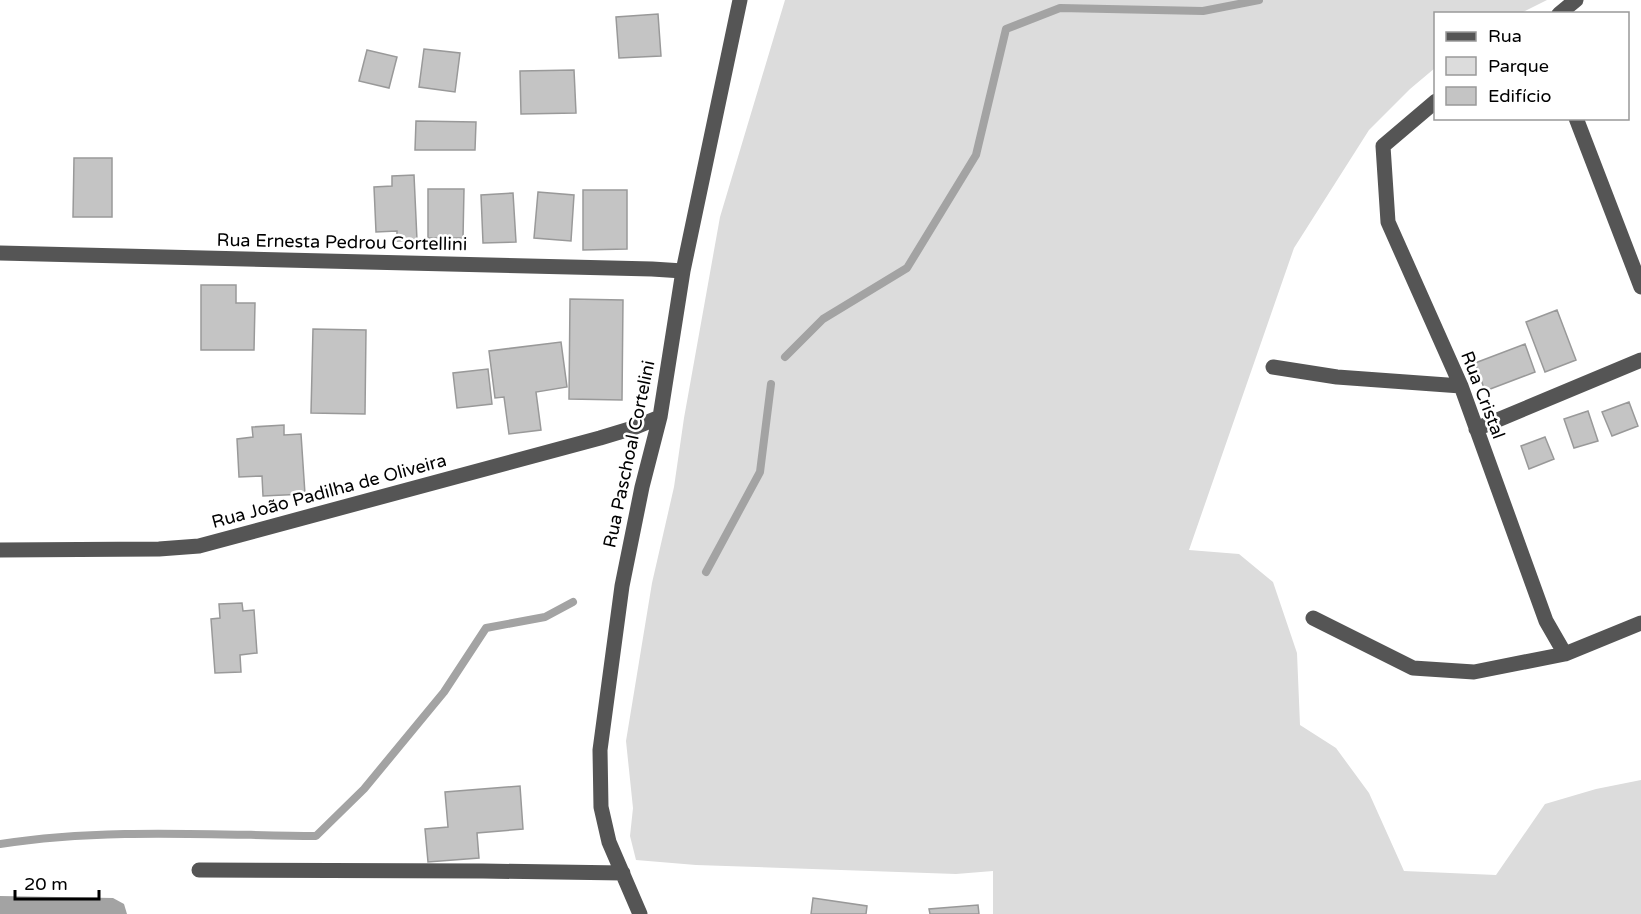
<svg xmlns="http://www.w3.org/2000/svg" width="1641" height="914" viewBox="0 0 1641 914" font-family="'Varela Round',sans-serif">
	<rect width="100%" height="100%" fill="#fff"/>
	<!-- green -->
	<path fill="#dcdcdc" d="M 785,0 L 1547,0 L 1521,13 L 1436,14 L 1435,68 L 1410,89 L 1369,130 L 1294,248 L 1189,550 L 1239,554 L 1273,582 L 1297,653 L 1300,725 L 1336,748 L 1369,793 L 1404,871 L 1496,875 L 1545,804 L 1596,789 L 1641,780 L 1641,914 L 993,914 L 993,871 L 956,874 L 696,865 L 636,860 L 630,836 L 633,808 L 626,741 L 652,583 L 674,487 L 684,418 L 720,217 Z"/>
	<!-- water -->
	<path fill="#a3a3a3" d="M 0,896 L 113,898 L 124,904 L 127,914 L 0,914 Z"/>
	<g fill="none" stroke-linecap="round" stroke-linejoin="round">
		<!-- stream -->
		<path stroke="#a3a3a3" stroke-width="8" d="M 785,357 L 823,319 L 907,268 L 976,155 L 1006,29 L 1060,8 L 1203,11 L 1259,0
			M 706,572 L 760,472 L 771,384
			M 0,844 C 104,828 211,835 316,836 L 364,789 L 444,692 L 486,628 L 545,617 L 573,602"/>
	</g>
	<!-- building -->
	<path fill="#c4c4c4" stroke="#999" stroke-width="1.5" d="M 658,14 L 661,56 L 619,58 L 616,17 Z
		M 424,49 L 460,53 L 455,92 L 419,87 Z
		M 367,50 L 397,57 L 389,88 L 359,81 Z
		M 574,70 L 576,113 L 521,114 L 520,71 Z
		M 416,121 L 476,122 L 475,150 L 415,150 Z
		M 74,158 L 112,158 L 112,217 L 73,217 Z
		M 414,175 L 417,240 L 397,241 L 397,231 L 376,232 L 374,187 L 392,186 L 392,176 Z
		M 428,189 L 464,189 L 463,238 L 428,238 Z
		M 583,190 L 627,190 L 627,249 L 583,250 Z
		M 538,192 L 574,195 L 571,241 L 534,238 Z
		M 513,193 L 516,242 L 483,243 L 481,195 Z
		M 201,285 L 236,285 L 236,303 L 255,303 L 254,350 L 201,350 Z
		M 570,299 L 623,300 L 622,400 L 569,399 Z
		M 1557,310 L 1576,360 L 1545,372 L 1526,322 Z
		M 313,329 L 366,330 L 365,414 L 311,413 Z
		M 561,342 L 567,387 L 536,392 L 541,430 L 509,434 L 504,397 L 495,398 L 489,351 Z
		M 1525,344 L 1535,372 L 1485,391 L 1475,363 Z
		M 488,369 L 492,404 L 457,408 L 453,373 Z
		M 1629,402 L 1638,426 L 1612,436 L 1602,412 Z
		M 1588,411 L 1598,441 L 1574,448 L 1564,419 Z
		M 284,425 L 284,435 L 301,434 L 305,494 L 263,496 L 262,476 L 239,477 L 237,439 L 253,437 L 252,427 Z
		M 1545,437 L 1554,459 L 1529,469 L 1521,446 Z
		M 242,603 L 243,611 L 254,610 L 257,653 L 240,655 L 241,672 L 215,673 L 211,619 L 220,618 L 219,604 Z
		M 520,786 L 523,829 L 477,833 L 479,858 L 428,862 L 425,829 L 448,827 L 445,792 Z
		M 813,898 L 867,906 L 866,914 L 811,914 Z
		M 978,905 L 979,914 L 930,914 L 929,909 Z"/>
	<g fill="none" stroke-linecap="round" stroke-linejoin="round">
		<!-- minor -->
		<path stroke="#555" stroke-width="15" d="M 1559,14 L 1576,0
			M 1436,101 L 1383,146 L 1388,222 L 1461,386 L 1546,621 L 1565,654
			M 1576,118 L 1641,287
			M 0,253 L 652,269 L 683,271
			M 1273,367 L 1337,377 L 1461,386
			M 1476,429 L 1641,360
			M 0,550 L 159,549 L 199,546 L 600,438 L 633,428 L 660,417
			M 1313,618 L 1413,668 L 1474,672 L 1565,654 L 1641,623
			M 199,870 L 483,871 L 623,873
			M 640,914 L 609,842 L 601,807 L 600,750 L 622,586 L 642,487 L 660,417 L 683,271 L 740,0"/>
	</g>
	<g text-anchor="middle" stroke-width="5" stroke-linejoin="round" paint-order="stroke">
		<!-- street labels -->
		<g font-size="18" fill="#000" stroke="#fff">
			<text transform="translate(342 242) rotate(1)" y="6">Rua Ernesta Pedrou Cortellini</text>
			<text transform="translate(1483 395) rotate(69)" y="6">Rua Cristal</text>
			<text transform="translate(629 454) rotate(-78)" y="6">Rua Paschoal Cortelini</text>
			<text transform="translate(329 491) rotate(-15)" y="6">Rua João Padilha de Oliveira</text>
		</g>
	</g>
	<!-- legend -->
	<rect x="1434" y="12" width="195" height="108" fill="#ffffff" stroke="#999999" stroke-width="1.5"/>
	<rect x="1446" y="32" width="30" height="9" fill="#555555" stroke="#999999" stroke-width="1.5"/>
	<text x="1488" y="42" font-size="18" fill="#000000">Rua</text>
	<rect x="1446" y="57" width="30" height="18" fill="#dcdcdc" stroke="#999999" stroke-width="1.5"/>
	<text x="1488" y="72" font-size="18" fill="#000000">Parque</text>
	<rect x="1446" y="87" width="30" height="18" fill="#c4c4c4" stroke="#999999" stroke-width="1.5"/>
	<text x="1488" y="102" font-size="18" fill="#000000">Edifício</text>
	<!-- scale -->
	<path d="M15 890v9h84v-9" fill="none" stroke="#000000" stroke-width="3"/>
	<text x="24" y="890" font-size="18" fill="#000000" stroke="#ffffff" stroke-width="4.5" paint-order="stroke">20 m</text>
</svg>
